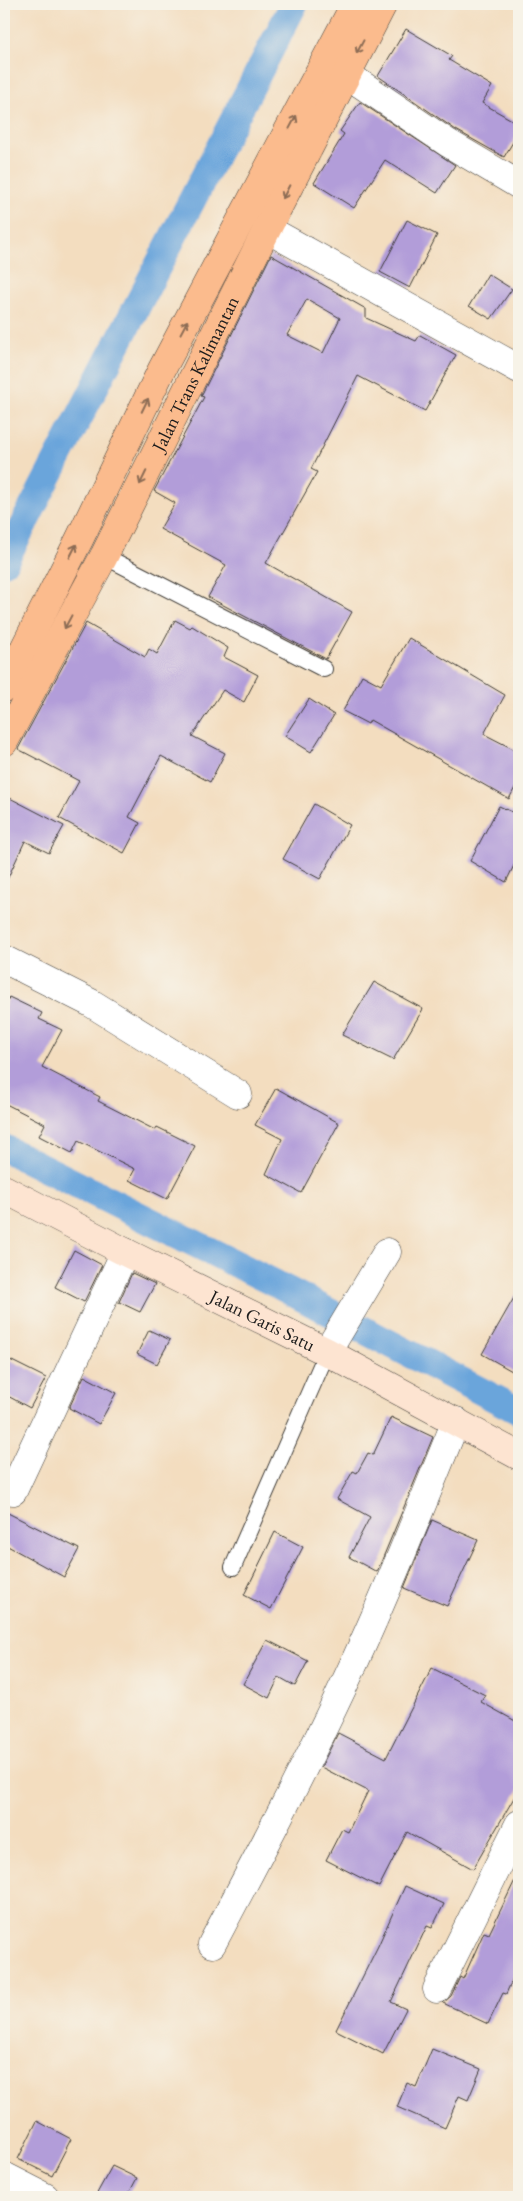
<svg xmlns="http://www.w3.org/2000/svg" width="523" height="2201" viewBox="0 0 523 2201" font-family="'EB Garamond',serif">
	<rect width="100%" height="100%" fill="#f7f3e8"/>
	<filter id="ink" filterUnits="userSpaceOnUse"><feTurbulence type="fractalNoise" baseFrequency=".02" numOctaves="2"/><feDisplacementMap in="SourceGraphic" scale="10" xChannelSelector="R" yChannelSelector="G"/><feConvolveMatrix kernelMatrix="1 2 1 2 8 2 1 2 1" color-interpolation-filters="sRGB"/></filter>
	<filter id="wash" filterUnits="userSpaceOnUse"><feTurbulence type="fractalNoise" baseFrequency=".0096" numOctaves="4" result="noise"/><feDisplacementMap in="SourceGraphic" scale="20" xChannelSelector="R" yChannelSelector="G"/><feGaussianBlur stdDeviation="1.12" result="paint"/><feColorMatrix in="noise" values="0 0 0 0 0 0 0 0 0 0 0 0 0 0 0 0 0 1.4 0 .05"/><feComposite in="paint" operator="in"/></filter>
	<g filter="url(#wash)">
		<rect width="100%" height="100%" fill="#f3ddbf"/>
		<g fill="none" stroke-linecap="round" stroke-linejoin="round">
			<!-- canal -->
			<path stroke="#6ba5db" stroke-width="28" d="M 4,562 L 294,4
				M 4,1148 L 272,1282 L 519,1411"/>
		</g>
		<g id="blocks">
			<!-- building -->
			<path fill="#b29dd9" fill-rule="evenodd" d="M 406,29 L 452,56 L 449,60 L 492,86 L 482,103 L 519,124 L 519,132 L 504,157 L 456,130 L 378,76 Z
				M 360,102 L 455,165 L 437,193 L 385,160 L 354,208 L 314,183 L 344,134 L 340,131 Z
				M 407,220 L 437,235 L 410,288 L 380,272 Z
				M 271,255 L 366,309 L 366,318 L 416,341 L 420,335 L 456,355 L 425,411 L 358,376 L 311,469 L 317,472 L 266,563 L 352,612 L 326,659 L 208,597 L 226,565 L 160,529 L 175,503 L 154,491 L 204,397 L 201,396 ZM 307,299 L 340,318 L 323,353 L 287,335 Z
				M 488,274 L 512,289 L 491,319 L 469,306 Z
				M 175,620 L 190,628 L 192,626 L 228,648 L 224,657 L 258,675 L 244,702 L 223,690 L 192,736 L 225,753 L 210,782 L 161,756 L 129,817 L 140,823 L 124,853 L 59,818 L 79,781 L 18,749 L 86,623 L 145,657 L 149,649 L 157,654 Z
				M 409,638 L 505,695 L 484,734 L 519,752 L 519,780 L 509,799 L 370,720 L 368,724 L 343,711 L 362,675 L 381,685 Z
				M 309,699 L 334,715 L 311,752 L 285,736 Z
				M 4,795 L 64,826 L 49,853 L 25,841 L 4,886 Z
				M 314,804 L 350,825 L 320,879 L 283,859 Z
				M 499,806 L 519,815 L 519,855 L 506,882 L 470,861 Z
				M 374,982 L 423,1009 L 393,1060 L 342,1035 Z
				M 9,997 L 42,1013 L 39,1019 L 62,1030 L 42,1067 L 100,1097 L 98,1101 L 155,1130 L 157,1127 L 195,1146 L 167,1199 L 129,1180 L 135,1169 L 78,1141 L 72,1153 L 39,1136 L 45,1124 L 4,1103 L 4,1008 Z
				M 276,1088 L 339,1123 L 301,1193 L 266,1174 L 282,1139 L 255,1125 Z
				M 74,1250 L 102,1265 L 84,1302 L 55,1287 Z
				M 132,1273 L 155,1284 L 140,1312 L 119,1302 Z
				M 519,1289 L 519,1375 L 482,1354 Z
				M 149,1330 L 170,1340 L 157,1364 L 137,1354 Z
				M 4,1357 L 46,1378 L 30,1408 L 4,1394 Z
				M 84,1376 L 116,1393 L 99,1424 L 69,1408 Z
				M 391,1417 L 433,1437 L 377,1572 L 349,1557 L 370,1517 L 337,1499 L 353,1471 L 357,1473 L 368,1453 L 373,1455 Z
				M 4,1511 L 79,1549 L 64,1577 L 4,1544 Z
				M 432,1520 L 478,1540 L 447,1606 L 404,1588 Z
				M 275,1532 L 303,1547 L 271,1609 L 244,1595 Z
				M 267,1640 L 308,1661 L 295,1686 L 279,1677 L 269,1698 L 243,1684 Z
				M 432,1668 L 485,1695 L 481,1702 L 519,1723 L 519,1789 L 473,1869 L 407,1832 L 379,1887 L 326,1860 L 342,1829 L 348,1832 L 368,1791 L 321,1767 L 338,1733 L 386,1758 Z
				M 519,1872 L 519,1964 L 506,1994 L 503,1993 L 488,2024 L 443,2003 L 451,1996 L 460,1977 L 463,1979 L 484,1932 L 489,1934 Z
				M 405,1886 L 444,1904 L 432,1928 L 427,1926 L 391,2002 L 406,2009 L 383,2054 L 336,2030 L 378,1946 Z
				M 432,2049 L 481,2069 L 468,2100 L 459,2096 L 445,2128 L 397,2107 L 407,2083 L 416,2087 Z
				M 37,2121 L 71,2139 L 52,2176 L 18,2159 Z
				M 112,2166 L 137,2178 L 127,2197 L 95,2197 Z"/>
		</g>
	</g>
	<g filter="url(#ink)">
		<use href="#blocks" fill-opacity="0" stroke="#3c3934" stroke-width="1"/>
		<g fill="none" stroke-linecap="round" stroke-linejoin="round">
			<defs>
				<path id="lane" d="M 104,556 L 324,669
					M 233,1567 L 327,1352"/>
				<path id="street" d="M 346,74 L 448,143 L 519,185
					M 267,229 L 519,369
					M 4,959 L 91,1003 L 238,1094
					M 327,1352 L 387,1252
					M 13,1491 L 125,1252
					M 212,1944 C 257,1859 302,1774 343,1687 C 384,1600 420,1510 456,1421
					M 437,1989 L 519,1824
					M 4,2176 L 45,2197"/>
				<g id="secondary">
					<path id="s1" d="M 4,1189 L 125,1252 L 327,1352 L 519,1456"/>
				</g>
				<g id="highway">
					<path d="M 4,688 L 79,540 L 161,371 L 355,4"/>
					<path id="s2" d="M 4,742 L 104,556 L 267,229 L 383,4"/>
				</g>
			</defs>
			<!-- lane casing -->
			<use href="#lane" stroke="#3c3934" stroke-width="18"/>
			<!-- street casing -->
			<use href="#street" stroke="#3c3934" stroke-width="29"/>
			<!-- secondary casing -->
			<use href="#secondary" stroke="#3c3934" stroke-width="29"/>
			<!-- highway casing -->
			<use href="#highway" stroke="#3c3934" stroke-width="29"/>
			<!-- lane -->
			<use href="#lane" stroke="#fff" stroke-width="16"/>
			<!-- street -->
			<use href="#street" stroke="#fff" stroke-width="28"/>
			<!-- secondary -->
			<use href="#secondary" stroke="#fde4d1" stroke-width="28"/>
			<!-- highway -->
			<use href="#highway" stroke="#fbbb8d" stroke-width="28"/>
		</g>
		<!-- one-way arrows -->
		<defs><path id="oneway-shaft" d="M-6 0H5M1.5-3L5.5 0L1.5 3" fill="none" stroke-width="1.6" stroke-linecap="round" stroke-linejoin="round" transform="scale(1.25)"/></defs>
		<g stroke="#8c6c54">
			<use href="#oneway-shaft" transform="translate(360 47) rotate(118)"/>
			<use href="#oneway-shaft" transform="translate(293 122) rotate(-62)"/>
			<use href="#oneway-shaft" transform="translate(286 192) rotate(117)"/>
			<use href="#oneway-shaft" transform="translate(184 327) rotate(-62)"/>
			<use href="#oneway-shaft" transform="translate(145 405) rotate(-64)"/>
			<use href="#oneway-shaft" transform="translate(143 478) rotate(116)"/>
			<use href="#oneway-shaft" transform="translate(73 551) rotate(-63)"/>
			<use href="#oneway-shaft" transform="translate(68 622) rotate(118)"/>
		</g>
	</g>
	<g text-anchor="middle" stroke-width="5" stroke-linejoin="round" paint-order="stroke">
		<!-- street labels -->
		<g font-size="19" fill="#1c1c1c" stroke="#f7f3e8">
			<text dy="7" stroke="none"><textPath href="#s2" startOffset="415">Jalan Trans Kalimantan</textPath></text>
			<text dy="7" stroke="none"><textPath href="#s1" startOffset="290">Jalan Garis Satu</textPath></text>
		</g>
	</g>
	<!-- margin -->
	<rect width="523" height="2201" fill="none" stroke="#f7f3e8" stroke-width="20"/>
</svg>
